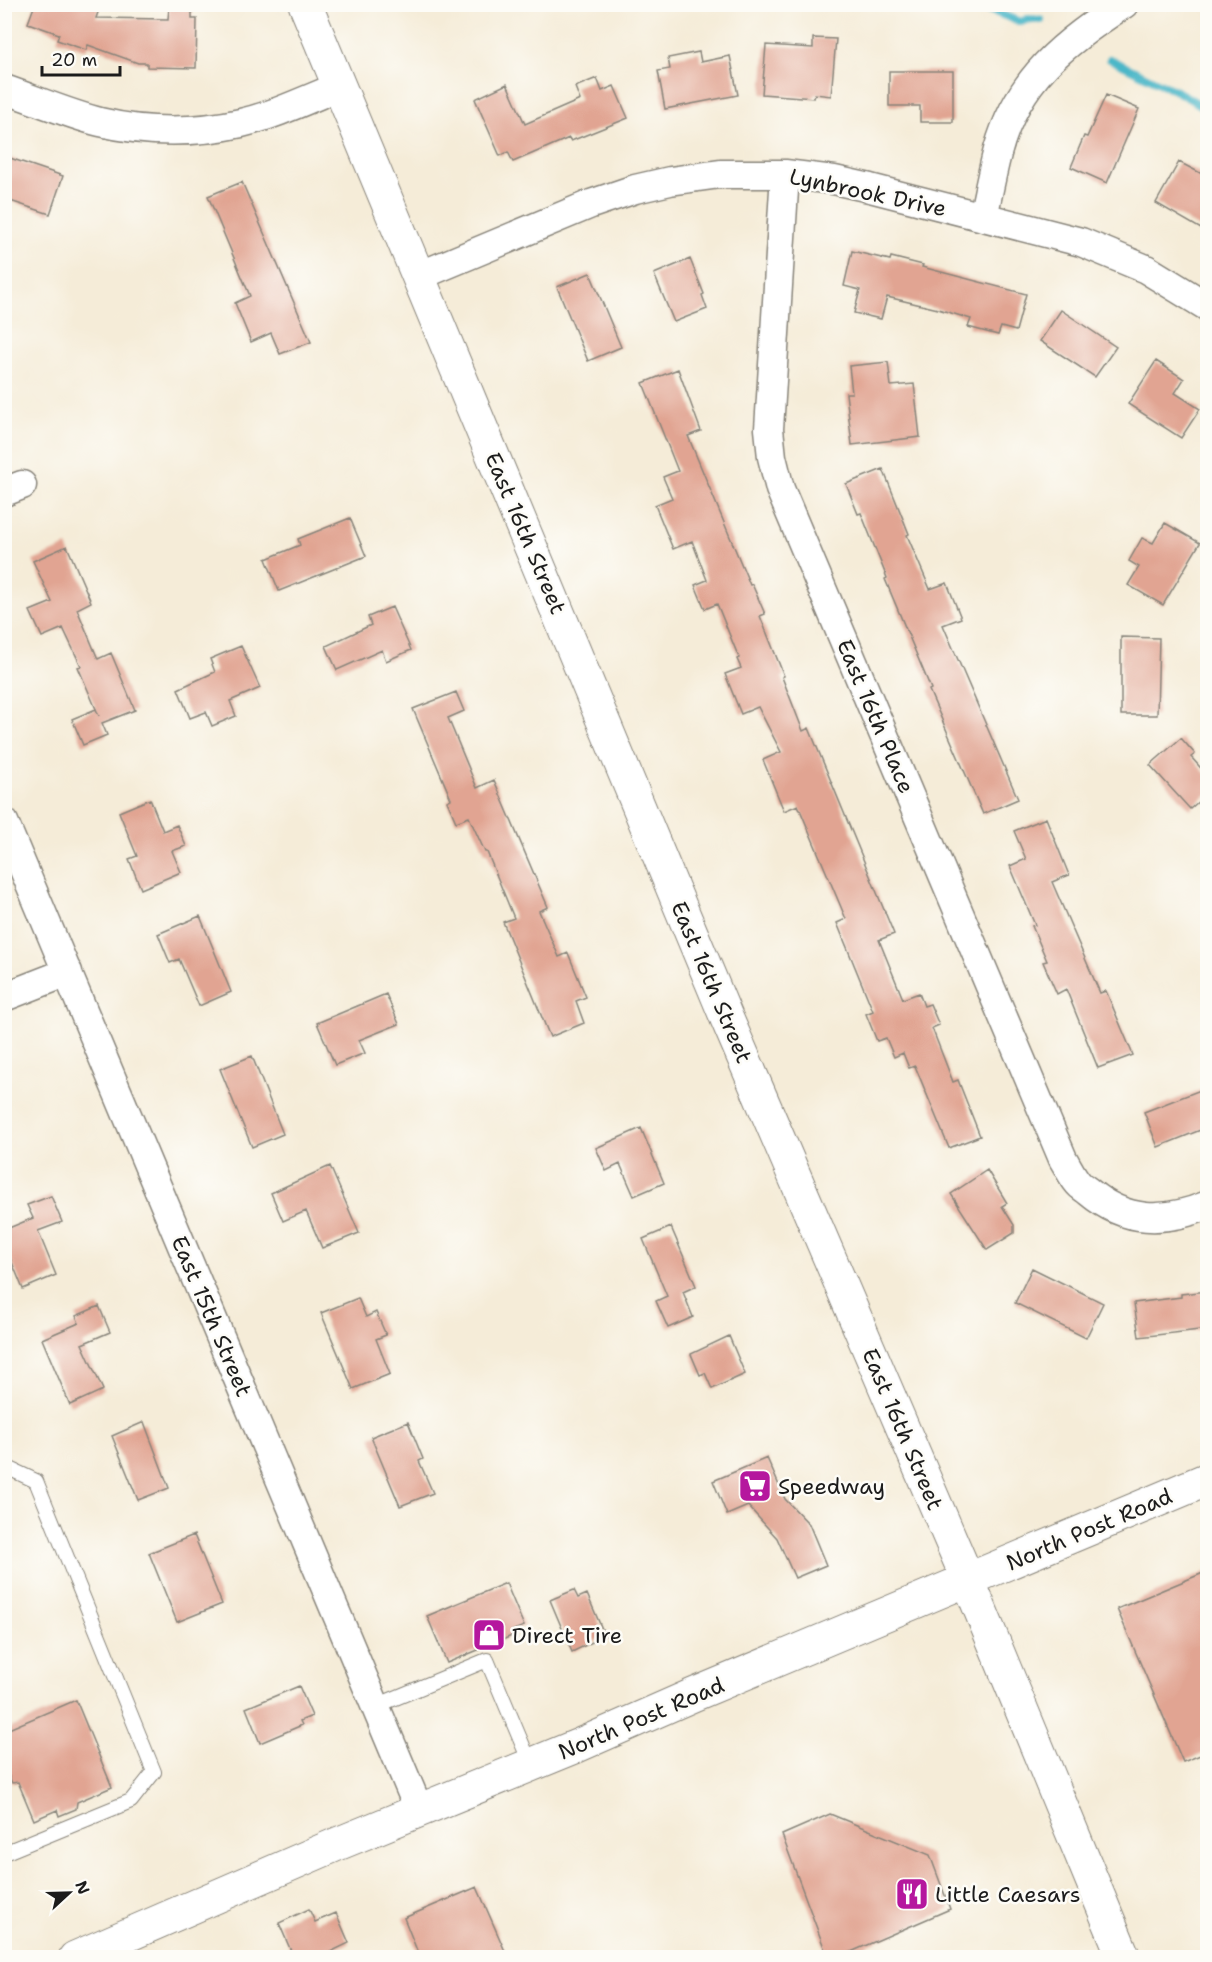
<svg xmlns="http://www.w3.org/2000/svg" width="1212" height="1962" viewBox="0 0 1212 1962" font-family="'Shantell Sans',sans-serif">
	<rect width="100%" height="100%" fill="#fdfcf7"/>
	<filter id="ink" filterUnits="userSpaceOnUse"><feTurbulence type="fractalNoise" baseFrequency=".0167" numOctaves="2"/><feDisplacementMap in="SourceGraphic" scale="12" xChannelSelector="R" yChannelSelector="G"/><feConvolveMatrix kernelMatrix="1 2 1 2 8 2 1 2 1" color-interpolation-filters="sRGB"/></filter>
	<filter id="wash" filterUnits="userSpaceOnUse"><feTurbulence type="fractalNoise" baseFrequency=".008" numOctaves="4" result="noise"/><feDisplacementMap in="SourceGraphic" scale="24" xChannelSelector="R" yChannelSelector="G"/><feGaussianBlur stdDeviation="1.35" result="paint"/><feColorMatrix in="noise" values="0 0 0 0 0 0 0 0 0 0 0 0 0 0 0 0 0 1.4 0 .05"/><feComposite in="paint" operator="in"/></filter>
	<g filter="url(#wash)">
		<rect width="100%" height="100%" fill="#f5ecd8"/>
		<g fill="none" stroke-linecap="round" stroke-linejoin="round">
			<!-- stream -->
			<path stroke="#4bb7c8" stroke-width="8" d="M 973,4 L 1021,22 L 1028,19 L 1041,20
				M 1110,59 L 1178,92 L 1208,109"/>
		</g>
		<g id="blocks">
			<!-- building -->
			<path fill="#e1a492" d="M 35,4 L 101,4 L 96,18 L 168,19 L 169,8 L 192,9 L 192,19 L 197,19 L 196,68 L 147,67 L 147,63 L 138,63 L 88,45 L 86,50 L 57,40 L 59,34 L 28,23 Z
				M 813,38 L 836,39 L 831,96 L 815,94 L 814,98 L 762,94 L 766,45 L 813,48 Z
				M 699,52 L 701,62 L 730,56 L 738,95 L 665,109 L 658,71 L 670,69 L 668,58 Z
				M 889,71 L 953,71 L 953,122 L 920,122 L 920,106 L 889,106 Z
				M 597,78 L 602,91 L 614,86 L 628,118 L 571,141 L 569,138 L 513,162 L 508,152 L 500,156 L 475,99 L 507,84 L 525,124 L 580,100 L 575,87 Z
				M 1106,95 L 1139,109 L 1107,183 L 1071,167 L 1084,136 L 1087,137 Z
				M 4,156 L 63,176 L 50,214 L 4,199 Z
				M 1179,162 L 1208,177 L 1208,217 L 1201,229 L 1156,203 Z
				M 242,182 L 311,342 L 280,354 L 271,333 L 251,342 L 235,303 L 250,296 L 208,196 Z
				M 852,251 L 890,260 L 891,257 L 923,265 L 922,267 L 1026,294 L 1016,331 L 1001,327 L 998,335 L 968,327 L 971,319 L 938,309 L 887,297 L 881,319 L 854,313 L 860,290 L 844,286 Z
				M 690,259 L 704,294 L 702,295 L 707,309 L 674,322 L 654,274 Z
				M 590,273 L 621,347 L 588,361 L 557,287 Z
				M 1061,310 L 1116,347 L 1095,377 L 1040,341 Z
				M 1156,361 L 1184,379 L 1175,393 L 1200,409 L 1181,438 L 1128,404 Z
				M 888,362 L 891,386 L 914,384 L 920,437 L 852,445 L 846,393 L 852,393 L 849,366 Z
				M 678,369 L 701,431 L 688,436 L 750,585 L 752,584 L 765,614 L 760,616 L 784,676 L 782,677 L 803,731 L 809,728 L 894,934 L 879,940 L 903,999 L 919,993 L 924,1006 L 930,1004 L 939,1025 L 932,1028 L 953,1082 L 958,1080 L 980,1136 L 949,1148 L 915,1066 L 909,1068 L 903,1053 L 894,1057 L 886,1038 L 877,1041 L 866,1014 L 873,1011 L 837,923 L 846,919 L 798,805 L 784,811 L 763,760 L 781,752 L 758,707 L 741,714 L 725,674 L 741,668 L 737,659 L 739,658 L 717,604 L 705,609 L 695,585 L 707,580 L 692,541 L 673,549 L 655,505 L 672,498 L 663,477 L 678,471 L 643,383 Z
				M 883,469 L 909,534 L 907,535 L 930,589 L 947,583 L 961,618 L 943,625 L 1018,799 L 983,814 L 929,690 L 931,689 L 885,579 L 887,578 L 861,513 L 858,514 L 846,484 Z
				M 350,518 L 366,556 L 279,591 L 266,559 L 300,545 L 298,539 Z
				M 1165,523 L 1200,543 L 1163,605 L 1128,585 L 1139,567 L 1129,561 L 1142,538 L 1153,543 Z
				M 67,546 L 91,602 L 77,609 L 98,659 L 111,653 L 135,710 L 102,723 L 107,735 L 83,745 L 72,719 L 96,709 L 99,716 L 78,667 L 81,666 L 63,628 L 42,637 L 30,611 L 52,602 L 33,561 Z
				M 392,607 L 411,650 L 386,661 L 382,650 L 337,670 L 326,646 L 371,625 L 368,617 Z
				M 1121,637 L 1159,638 L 1157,715 L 1121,715 Z
				M 241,646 L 260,688 L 230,701 L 236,716 L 212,726 L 206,712 L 190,718 L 178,689 L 215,672 L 210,659 Z
				M 456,692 L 464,711 L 448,718 L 477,788 L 494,780 L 548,907 L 539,911 L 559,957 L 568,953 L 586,997 L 576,1001 L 584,1023 L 550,1037 L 503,922 L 514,918 L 487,852 L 485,852 L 469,817 L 456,822 L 447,801 L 451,799 L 413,709 Z
				M 1181,738 L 1195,754 L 1191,757 L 1208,776 L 1208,793 L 1190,809 L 1150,765 Z
				M 150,799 L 163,831 L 177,825 L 186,846 L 172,851 L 181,872 L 141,889 L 129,859 L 137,856 L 119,812 Z
				M 1046,818 L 1069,875 L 1052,882 L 1100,993 L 1106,991 L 1133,1055 L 1098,1068 L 1066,989 L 1057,994 L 1043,962 L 1047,961 L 1032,926 L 1035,925 L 1010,866 L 1026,859 L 1014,831 Z
				M 200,916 L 231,992 L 199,1006 L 179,959 L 170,963 L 158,934 Z
				M 386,994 L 399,1024 L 359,1040 L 365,1053 L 335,1065 L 317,1023 Z
				M 252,1056 L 283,1134 L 252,1147 L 220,1069 Z
				M 1208,1087 L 1208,1127 L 1158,1147 L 1144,1112 Z
				M 641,1128 L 664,1183 L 634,1196 L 620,1164 L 606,1171 L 596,1148 Z
				M 330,1166 L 359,1233 L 322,1248 L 306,1211 L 283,1221 L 271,1193 Z
				M 987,1170 L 1007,1203 L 1002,1206 L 1014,1225 L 1014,1233 L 987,1250 L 951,1194 Z
				M 51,1196 L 62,1222 L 38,1231 L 56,1275 L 23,1289 L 4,1243 L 4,1230 L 33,1218 L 27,1205 Z
				M 671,1227 L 696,1286 L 683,1292 L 693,1317 L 668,1328 L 656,1301 L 667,1296 L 643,1239 Z
				M 1032,1268 L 1103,1303 L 1086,1338 L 1015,1303 Z
				M 1208,1291 L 1208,1329 L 1139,1337 L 1134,1303 L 1181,1297 L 1181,1294 Z
				M 358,1298 L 366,1317 L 376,1312 L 386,1335 L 376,1339 L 390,1374 L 353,1389 L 321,1313 Z
				M 99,1306 L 110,1332 L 82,1344 L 103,1390 L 70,1405 L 42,1339 L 79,1323 L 76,1316 Z
				M 729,1336 L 745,1374 L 712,1389 L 705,1373 L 700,1375 L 691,1354 Z
				M 144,1422 L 169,1488 L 138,1500 L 112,1436 Z
				M 408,1422 L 423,1459 L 419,1461 L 433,1493 L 400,1506 L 371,1437 Z
				M 767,1458 L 785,1499 L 809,1524 L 826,1565 L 795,1578 L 777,1538 L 748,1506 L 727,1515 L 713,1481 Z
				M 194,1535 L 222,1604 L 177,1622 L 149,1553 Z
				M 1208,1571 L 1208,1752 L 1183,1762 L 1117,1609 Z
				M 506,1583 L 524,1626 L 512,1631 L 514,1635 L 447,1663 L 427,1616 Z
				M 574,1590 L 578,1598 L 587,1594 L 605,1636 L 572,1652 L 550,1600 Z
				M 299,1686 L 312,1716 L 300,1721 L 302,1725 L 260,1743 L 246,1708 Z
				M 76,1700 L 112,1787 L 77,1802 L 76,1809 L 59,1816 L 57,1810 L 34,1820 L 18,1782 L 12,1783 L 4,1766 L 4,1731 Z
				M 830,1814 L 930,1855 L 950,1909 L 837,1958 L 828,1958 L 782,1835 Z
				M 477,1887 L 508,1958 L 420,1958 L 404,1918 Z
				M 309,1909 L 315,1922 L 336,1913 L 349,1943 L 318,1958 L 294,1958 L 279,1923 Z"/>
		</g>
	</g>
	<g filter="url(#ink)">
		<use href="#blocks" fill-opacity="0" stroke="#88847a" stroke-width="1.5"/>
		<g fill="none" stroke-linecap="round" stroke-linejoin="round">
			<defs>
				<path id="lane" d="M 4,1466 L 36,1481 L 154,1772 L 131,1801 L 4,1853
					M 376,1706 L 487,1660 L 531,1765"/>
				<path id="street" d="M 4,89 C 36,100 68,114 100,122 C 146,133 195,133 241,123 C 275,115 308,99 340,86
					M 785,174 L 769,429 L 772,457 L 780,489 L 1063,1159 C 1068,1167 1072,1176 1078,1183 C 1081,1187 1086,1189 1089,1192 C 1126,1223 1164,1223 1208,1205
					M 983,217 C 988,195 992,172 998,150 C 1018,78 1064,43 1124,4
					M 419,276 L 591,204 L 635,189 L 670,181 L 720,174 L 785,174 L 834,180 L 870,188 L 1081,242 L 1146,269 L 1208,307
					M 4,492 L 22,485
					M 4,822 L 419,1810
					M 4,997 L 68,972"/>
				<path id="secondary" d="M 305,4 L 727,1019 L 968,1580 L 1124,1958"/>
				<path id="primary" d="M 75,1958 L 335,1845 L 577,1746 L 693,1695 L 1208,1479"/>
			</defs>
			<!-- lane casing -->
			<use href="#lane" stroke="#88847a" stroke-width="16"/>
			<!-- street casing -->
			<use href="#street" stroke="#88847a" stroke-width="31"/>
			<!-- secondary casing -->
			<use href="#secondary" stroke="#88847a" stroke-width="35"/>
			<!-- primary casing -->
			<use href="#primary" stroke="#88847a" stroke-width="35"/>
			<!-- lane -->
			<use href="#lane" stroke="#fff" stroke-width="14"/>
			<!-- street -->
			<use href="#street" stroke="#fff" stroke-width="28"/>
			<!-- secondary -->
			<use href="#secondary" stroke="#fff" stroke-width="33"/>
			<!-- primary -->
			<use href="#primary" stroke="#fff" stroke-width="33"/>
		</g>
	</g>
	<!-- icons -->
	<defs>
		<symbol id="supermarket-square" viewBox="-11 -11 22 22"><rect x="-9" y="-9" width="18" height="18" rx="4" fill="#b5179e" stroke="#fdfcf7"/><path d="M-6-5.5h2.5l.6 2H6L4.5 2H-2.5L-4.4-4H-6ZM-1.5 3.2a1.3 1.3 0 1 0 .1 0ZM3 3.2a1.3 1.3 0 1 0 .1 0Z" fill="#fff"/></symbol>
		<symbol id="shop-square" viewBox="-11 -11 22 22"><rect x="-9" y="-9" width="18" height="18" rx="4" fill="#b5179e" stroke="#fdfcf7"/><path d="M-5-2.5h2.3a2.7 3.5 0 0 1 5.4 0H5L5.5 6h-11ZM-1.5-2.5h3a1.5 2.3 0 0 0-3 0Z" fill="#fff"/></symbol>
		<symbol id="restaurant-square" viewBox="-11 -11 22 22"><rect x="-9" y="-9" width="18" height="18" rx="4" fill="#b5179e" stroke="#fdfcf7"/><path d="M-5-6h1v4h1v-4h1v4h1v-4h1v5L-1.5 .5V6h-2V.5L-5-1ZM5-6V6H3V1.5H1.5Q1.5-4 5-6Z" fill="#fff"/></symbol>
	</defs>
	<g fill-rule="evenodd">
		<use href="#supermarket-square" x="736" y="1467" width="38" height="38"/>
		<use href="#shop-square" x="470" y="1616" width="38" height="38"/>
		<use href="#restaurant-square" x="893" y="1875" width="38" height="38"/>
	</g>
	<g text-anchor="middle" stroke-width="5" stroke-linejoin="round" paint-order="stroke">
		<!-- street labels -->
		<g font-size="22" fill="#1c1c1c" stroke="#fdfcf7">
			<text transform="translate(868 192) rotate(12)" y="8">Lynbrook Drive</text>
			<text transform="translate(526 533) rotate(67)" y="8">East 16th Street</text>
			<text transform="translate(876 716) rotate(67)" y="8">East 16th Place</text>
			<text transform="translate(712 982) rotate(67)" y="8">East 16th Street</text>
			<text transform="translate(212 1316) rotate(67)" y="8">East 15th Street</text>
			<text transform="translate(903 1429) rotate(67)" y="8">East 16th Street</text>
			<text transform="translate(1089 1529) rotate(-23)" y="8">North Post Road</text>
			<text transform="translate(641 1718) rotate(-23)" y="8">North Post Road</text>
		</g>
		<!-- poi labels -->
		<g font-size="22" fill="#1c1c1c" stroke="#fdfcf7" text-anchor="start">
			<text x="778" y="1494">Speedway</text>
			<text x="512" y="1643">Direct Tire</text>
			<text x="935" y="1902">Little Caesars</text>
		</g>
	</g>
	<!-- margin -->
	<rect width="1212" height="1962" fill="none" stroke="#fdfcf7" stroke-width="24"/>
	<!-- north arrow -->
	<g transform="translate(69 1893) rotate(68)" stroke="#fdfcf7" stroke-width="4.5" paint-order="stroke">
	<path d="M0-4.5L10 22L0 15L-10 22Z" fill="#1c1c1c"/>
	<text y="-9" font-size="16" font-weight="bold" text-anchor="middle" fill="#1c1c1c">N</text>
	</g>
	<!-- scale -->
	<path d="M42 66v9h78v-9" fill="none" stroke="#1c1c1c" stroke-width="3"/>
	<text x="51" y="66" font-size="18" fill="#1c1c1c" stroke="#fdfcf7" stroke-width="4.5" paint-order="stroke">20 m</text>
</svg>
